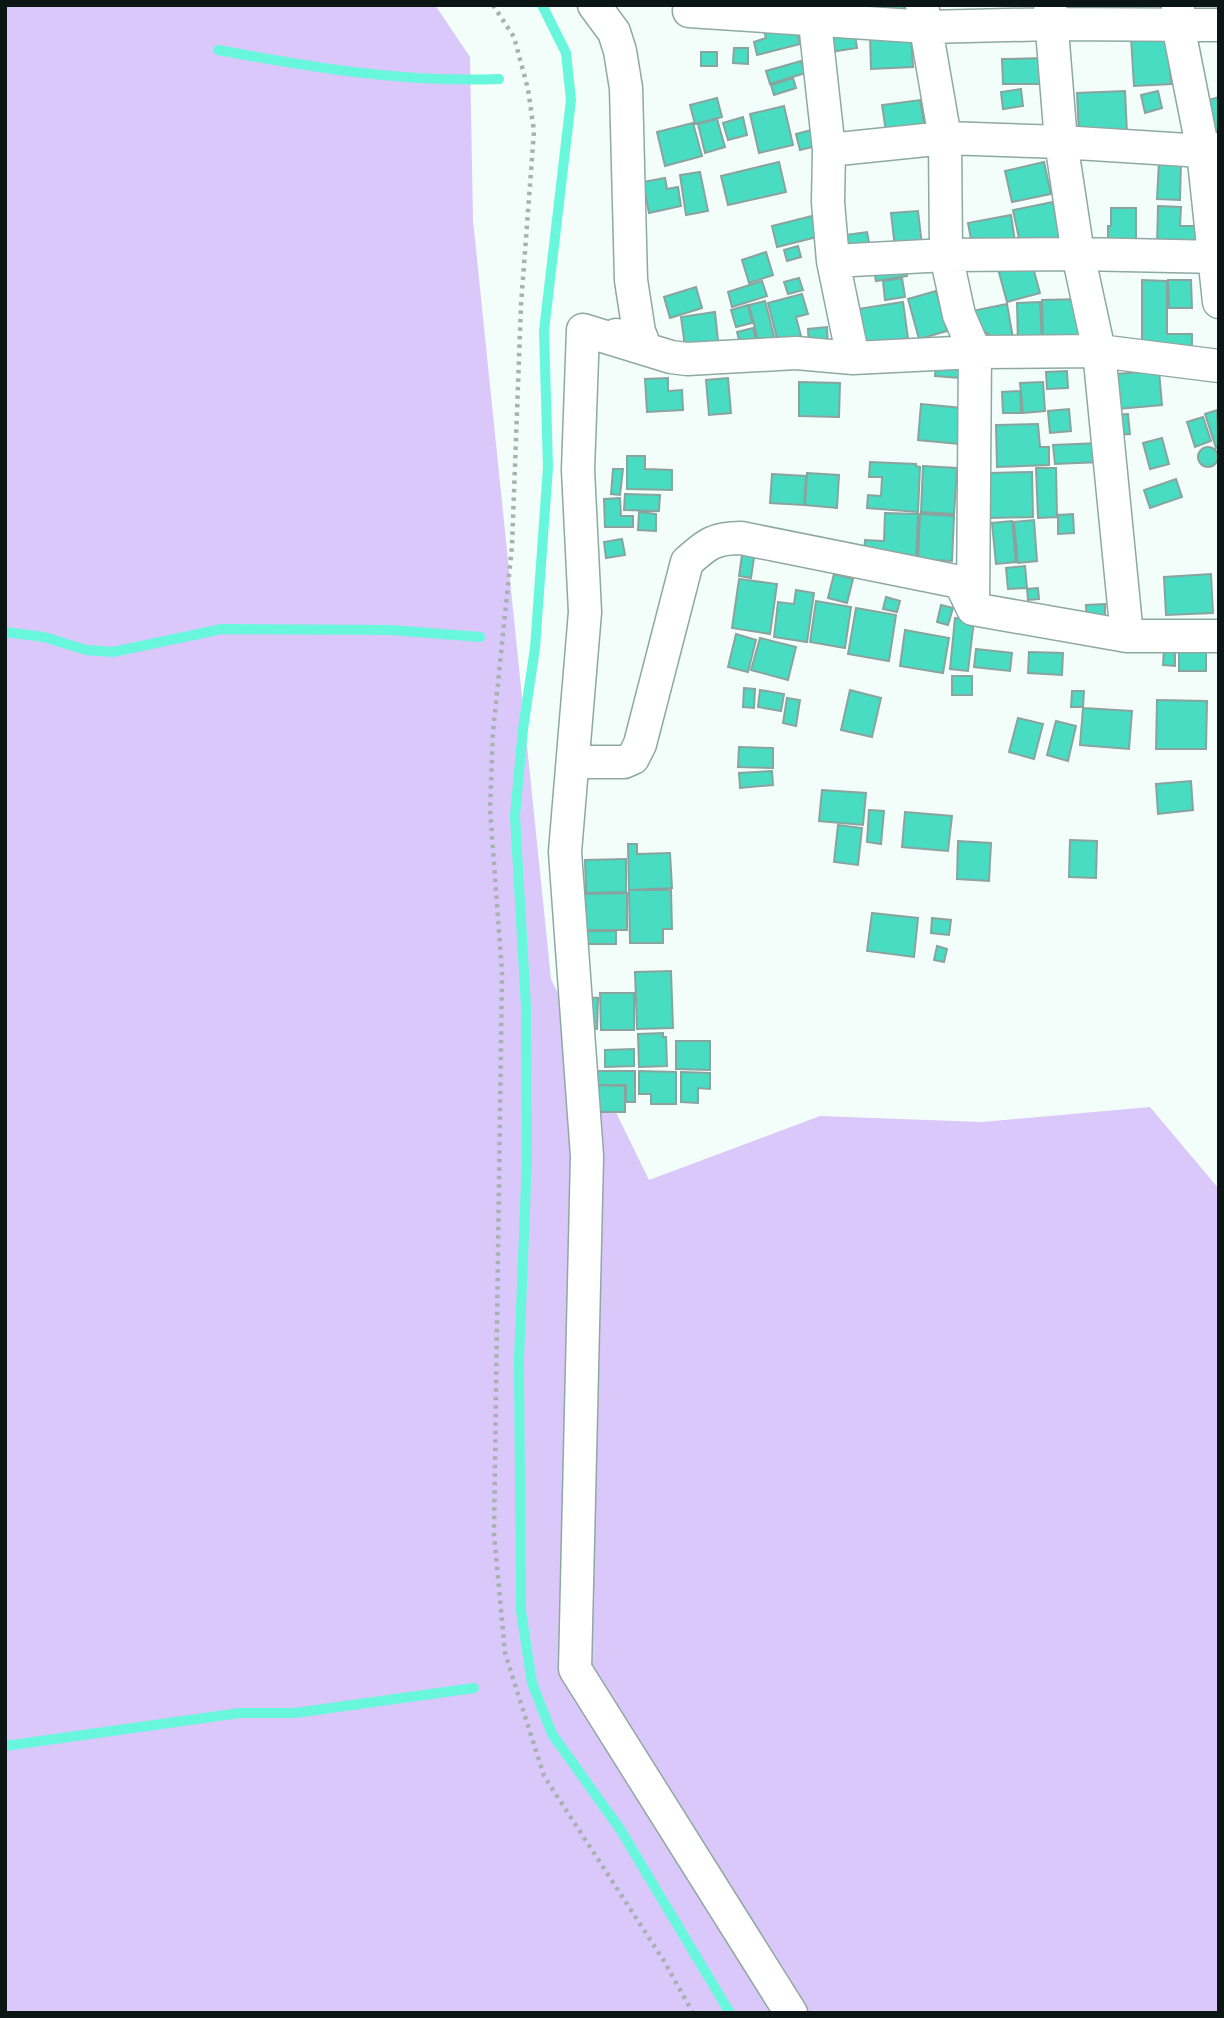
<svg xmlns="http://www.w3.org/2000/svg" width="1224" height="2018" viewBox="0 0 1224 2018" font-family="'Work Sans',sans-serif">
	<rect width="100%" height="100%" fill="#f3fefb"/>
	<!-- green -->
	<path fill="#dbc8fb" d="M 5,5 L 435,5 L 470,57 L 473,220 L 551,979 L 649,1180 L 820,1116 L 982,1122 L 1150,1107 L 1219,1189 L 1219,2013 L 5,2013 Z"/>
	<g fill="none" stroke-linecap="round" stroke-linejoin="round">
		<!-- stream -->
		<path stroke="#68f7dd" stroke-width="10" d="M 542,5 L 566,53 L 571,100 L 544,331 L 548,467 L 535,648 L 523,729 L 515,816 L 526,1007 L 527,1158 L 519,1359 L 521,1611 L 532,1683 L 552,1734 L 620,1829 L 730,2013
			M 218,50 C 310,67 404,83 499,79
			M 5,632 L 44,637 L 86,650 L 113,652 L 222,629 L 391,630 L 480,637
			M 5,1746 L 240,1713 L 295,1713 L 474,1688"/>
	</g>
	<!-- building -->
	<path fill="#48dcc3" stroke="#89a49e" stroke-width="2" d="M 862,5 L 904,5 L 904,10 L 863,16 Z
		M 1077,5 L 1120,5 L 1120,11 L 1077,12 Z
		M 794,20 L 800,44 L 757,55 L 754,42 L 766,38 L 763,28 Z
		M 854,28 L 857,48 L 830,52 L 827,32 Z
		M 911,34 L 913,67 L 871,69 L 870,35 Z
		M 1167,36 L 1171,84 L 1134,86 L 1131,38 Z
		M 734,48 L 748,48 L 748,64 L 733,63 Z
		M 701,52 L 717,52 L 717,66 L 701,66 Z
		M 1045,58 L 1046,84 L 1003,84 L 1002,59 Z
		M 801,61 L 805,73 L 770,84 L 766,71 Z
		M 793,78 L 796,88 L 774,95 L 771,85 Z
		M 1021,89 L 1023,106 L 1003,109 L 1001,92 Z
		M 1125,91 L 1127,133 L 1079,135 L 1077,93 Z
		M 1158,91 L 1162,108 L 1145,113 L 1141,95 Z
		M 1219,97 L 1219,135 L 1215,136 L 1205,101 Z
		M 717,98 L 722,117 L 695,124 L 690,105 Z
		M 920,100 L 926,132 L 887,138 L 882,105 Z
		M 784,106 L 793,145 L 759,153 L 750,114 Z
		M 743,117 L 747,135 L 728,140 L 723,123 Z
		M 717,119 L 725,147 L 705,153 L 698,124 Z
		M 693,123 L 702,156 L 665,166 L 657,132 Z
		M 819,128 L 824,144 L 800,150 L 796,134 Z
		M 1159,161 L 1181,162 L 1180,200 L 1157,199 Z
		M 779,162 L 786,192 L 728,205 L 721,176 Z
		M 1044,162 L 1051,194 L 1012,202 L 1005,171 Z
		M 700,172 L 708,211 L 686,215 L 680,175 Z
		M 665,178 L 667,189 L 678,187 L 681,206 L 649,213 L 643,182 Z
		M 1053,202 L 1060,241 L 1021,248 L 1013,210 Z
		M 1158,206 L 1181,207 L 1180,226 L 1205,226 L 1205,247 L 1157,246 Z
		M 1111,208 L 1136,208 L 1136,246 L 1108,246 L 1108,226 L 1111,226 Z
		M 918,211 L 922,245 L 895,248 L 891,213 Z
		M 1011,215 L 1015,242 L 973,250 L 968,223 Z
		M 812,216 L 817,237 L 777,247 L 772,226 Z
		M 867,232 L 870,248 L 847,251 L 845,235 Z
		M 798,246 L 801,257 L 787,261 L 784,250 Z
		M 766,252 L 773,275 L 749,283 L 742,260 Z
		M 903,259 L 907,276 L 876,281 L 873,265 Z
		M 1031,260 L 1040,293 L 1007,302 L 998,269 Z
		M 799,278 L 803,290 L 788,294 L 784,282 Z
		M 902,278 L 905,297 L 885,300 L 883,281 Z
		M 1142,280 L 1167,281 L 1167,334 L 1192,334 L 1192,356 L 1142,356 Z
		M 1168,280 L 1191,280 L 1192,308 L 1169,308 Z
		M 762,281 L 767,296 L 732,307 L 728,292 Z
		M 696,287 L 702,308 L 670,318 L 664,297 Z
		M 936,291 L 947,331 L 919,339 L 908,299 Z
		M 802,294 L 808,314 L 796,317 L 801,336 L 778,342 L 768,303 Z
		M 1082,299 L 1082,341 L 1043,342 L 1042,300 Z
		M 765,301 L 776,344 L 760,348 L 749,305 Z
		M 903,302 L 908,338 L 864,345 L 858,309 Z
		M 1040,302 L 1042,343 L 1018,344 L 1017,303 Z
		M 1007,304 L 1013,338 L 990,342 L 988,333 L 976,335 L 972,311 Z
		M 748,305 L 752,323 L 736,327 L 731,310 Z
		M 715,312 L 719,350 L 686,354 L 681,317 Z
		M 827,327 L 828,347 L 809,349 L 808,329 Z
		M 753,328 L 758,347 L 742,351 L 737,332 Z
		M 937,355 L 962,358 L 960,378 L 935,376 Z
		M 1067,371 L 1068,388 L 1047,389 L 1046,372 Z
		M 1159,371 L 1162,405 L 1118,409 L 1115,374 Z
		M 668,378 L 668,391 L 682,390 L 683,410 L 647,412 L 645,379 Z
		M 728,378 L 731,413 L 709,415 L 706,380 Z
		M 799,382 L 840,383 L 839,417 L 799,416 Z
		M 1043,382 L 1045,411 L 1023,413 L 1020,383 Z
		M 1020,391 L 1021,413 L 1003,413 L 1002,392 Z
		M 921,404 L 962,408 L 959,444 L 918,440 Z
		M 1069,409 L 1071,431 L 1050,433 L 1048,411 Z
		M 1217,410 L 1219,447 L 1216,448 L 1205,414 Z
		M 1128,414 L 1130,434 L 1113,435 L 1112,415 Z
		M 1203,417 L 1211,441 L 1195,447 L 1187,422 Z
		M 1038,424 L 1040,447 L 1049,447 L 1049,465 L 997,467 L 996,425 Z
		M 1162,438 L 1169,464 L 1150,469 L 1143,443 Z
		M 1100,443 L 1101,462 L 1055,464 L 1053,445 Z
		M1198 457a10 10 0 1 1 20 0a10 10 0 1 1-20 0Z
		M 627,456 L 645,456 L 645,469 L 672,470 L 672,490 L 627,489 Z
		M 870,462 L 916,464 L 916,466 L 920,467 L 918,512 L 867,508 L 868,495 L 881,496 L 882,477 L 869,477 Z
		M 923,466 L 957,468 L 954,514 L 921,512 Z
		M 1036,468 L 1056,468 L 1057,517 L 1038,518 Z
		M 613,469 L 623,469 L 620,495 L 611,494 Z
		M 1032,472 L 1033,517 L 990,518 L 989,473 Z
		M 807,473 L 839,475 L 837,508 L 805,505 Z
		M 772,474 L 806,476 L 804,505 L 770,503 Z
		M 1176,479 L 1182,497 L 1150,508 L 1144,490 Z
		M 625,494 L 660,495 L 659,511 L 624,510 Z
		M 620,498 L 621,516 L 633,516 L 633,527 L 605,527 L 604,499 Z
		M 639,512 L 656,514 L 656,531 L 638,530 Z
		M 885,513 L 918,514 L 916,559 L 864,558 L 865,540 L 884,541 Z
		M 920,514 L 954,516 L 952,561 L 918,559 Z
		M 1073,514 L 1074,533 L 1058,534 L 1058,515 Z
		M 1034,520 L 1037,561 L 1018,563 L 1014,522 Z
		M 1012,521 L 1016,562 L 996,564 L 992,523 Z
		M 622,539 L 625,555 L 606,558 L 604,542 Z
		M 742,555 L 754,557 L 751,578 L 739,576 Z
		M 1025,566 L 1027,588 L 1008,589 L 1006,568 Z
		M 834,574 L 853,579 L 847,603 L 828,598 Z
		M 1211,574 L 1213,613 L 1166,615 L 1164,577 Z
		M 739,579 L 777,584 L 770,634 L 732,628 Z
		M 1038,588 L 1039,599 L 1028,600 L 1027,589 Z
		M 796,590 L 814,593 L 807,642 L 774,637 L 778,602 L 794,604 Z
		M 886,597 L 900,601 L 897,612 L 883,609 Z
		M 816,601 L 851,607 L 845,648 L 810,642 Z
		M 1105,604 L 1105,623 L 1087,624 L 1086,605 Z
		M 941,605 L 953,608 L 948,625 L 937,622 Z
		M 856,608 L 896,615 L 889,661 L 848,654 Z
		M 955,618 L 974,620 L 968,671 L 950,669 Z
		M 905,630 L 949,638 L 943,673 L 900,666 Z
		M 736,634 L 756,640 L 748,672 L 728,667 Z
		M 760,638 L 796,647 L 788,680 L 751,670 Z
		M 1179,648 L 1206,649 L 1206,671 L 1179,671 Z
		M 976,649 L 1012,653 L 1010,671 L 974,667 Z
		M 1164,649 L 1175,650 L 1175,666 L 1163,665 Z
		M 1029,652 L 1063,653 L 1062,675 L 1028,673 Z
		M 952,676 L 972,676 L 972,695 L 952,695 Z
		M 744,688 L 755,689 L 754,708 L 743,707 Z
		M 760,690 L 784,694 L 781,711 L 758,707 Z
		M 850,690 L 881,698 L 872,737 L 841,730 Z
		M 1072,691 L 1084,691 L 1083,707 L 1071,707 Z
		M 787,698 L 800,700 L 796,726 L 783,723 Z
		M 1157,700 L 1207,701 L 1206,749 L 1156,749 Z
		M 1083,708 L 1132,711 L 1129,749 L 1080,745 Z
		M 1018,718 L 1043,724 L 1034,759 L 1009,752 Z
		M 1056,721 L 1076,726 L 1068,761 L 1047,755 Z
		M 739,747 L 773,748 L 773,768 L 738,767 Z
		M 772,771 L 773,785 L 740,788 L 739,773 Z
		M 1191,781 L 1193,810 L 1158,814 L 1156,784 Z
		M 822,790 L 866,793 L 863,825 L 819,821 Z
		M 869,810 L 884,811 L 881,844 L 867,842 Z
		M 905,812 L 952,816 L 948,851 L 902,847 Z
		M 838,825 L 862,828 L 858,865 L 834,862 Z
		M 1070,840 L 1097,841 L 1096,878 L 1069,877 Z
		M 958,841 L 991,843 L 989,881 L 957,879 Z
		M 628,844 L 637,844 L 637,854 L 670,853 L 672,888 L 629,890 Z
		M 626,859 L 626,892 L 586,893 L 585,860 Z
		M 629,890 L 671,890 L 672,929 L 663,929 L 663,943 L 630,943 Z
		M 627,893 L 627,930 L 586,930 L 585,894 Z
		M 872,913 L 918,918 L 914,957 L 867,951 Z
		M 932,918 L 951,920 L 949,935 L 931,933 Z
		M 585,931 L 616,931 L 616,944 L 585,944 Z
		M 937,946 L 947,949 L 944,962 L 934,960 Z
		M 671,971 L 673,1028 L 637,1029 L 635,972 Z
		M 600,993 L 634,993 L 634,1030 L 601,1030 Z
		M 583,997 L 598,998 L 597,1029 L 582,1028 Z
		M 663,1033 L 663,1037 L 666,1037 L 667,1066 L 639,1067 L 638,1034 Z
		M 676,1041 L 710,1041 L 710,1070 L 676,1069 Z
		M 634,1049 L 634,1066 L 605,1067 L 605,1050 Z
		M 588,1071 L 635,1071 L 635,1102 L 626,1102 L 626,1085 L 588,1085 Z
		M 639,1071 L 676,1072 L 676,1104 L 651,1104 L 651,1094 L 639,1094 Z
		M 681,1072 L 710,1073 L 710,1089 L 698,1088 L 698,1103 L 681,1102 Z
		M 587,1085 L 625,1086 L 625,1112 L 586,1112 Z"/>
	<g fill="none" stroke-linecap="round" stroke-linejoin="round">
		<defs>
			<path id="minor" d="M 594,5 L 614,32 L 620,51 L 626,88 L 631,280 L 639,332 L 642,339 L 616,335
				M 690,5 L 689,11 L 927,27 L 1053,24 L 1219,25
				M 813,5 L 829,150 L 828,202 L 833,261 L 853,358
				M 922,5 L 945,138 L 946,255 L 959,315 L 975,352 L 973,608
				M 1050,5 L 1061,142 L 1078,254 L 1099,351 L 1127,636
				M 1178,5 L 1178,25 L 1203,151 L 1219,302
				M 829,150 L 945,138 L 1061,142 L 1203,151 L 1219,149
				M 833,261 L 946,255 L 1078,254 L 1219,257
				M 583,330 L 578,470 L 585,612 L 565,852 L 587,1156 L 575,1669 L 791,2013
				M 583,330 L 671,357 L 687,359 L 796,353 L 853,358 L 975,352 L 1099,351 L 1219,366
				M 573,762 L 624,762 L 633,758 L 640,744 L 687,562 C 707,544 714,538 741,538 L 960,582 L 973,609 L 1127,636 L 1219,636"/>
		</defs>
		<!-- minor casing -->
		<use href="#minor" stroke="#8ea9a2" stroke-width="35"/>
		<!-- path -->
		<path stroke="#a7b1af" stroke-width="4.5" stroke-dasharray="3.5 5" stroke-linecap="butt" d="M 493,5 L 514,37 L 528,89 L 534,131 L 521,305 L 512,546 L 493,732 L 490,809 L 502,972 L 494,1534 L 505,1653 L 544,1776 L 664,1961 L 693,2013"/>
		<!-- minor -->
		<use href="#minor" stroke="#fff" stroke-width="32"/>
	</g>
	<!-- border -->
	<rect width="1224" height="2018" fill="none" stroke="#0b1513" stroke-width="14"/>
</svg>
